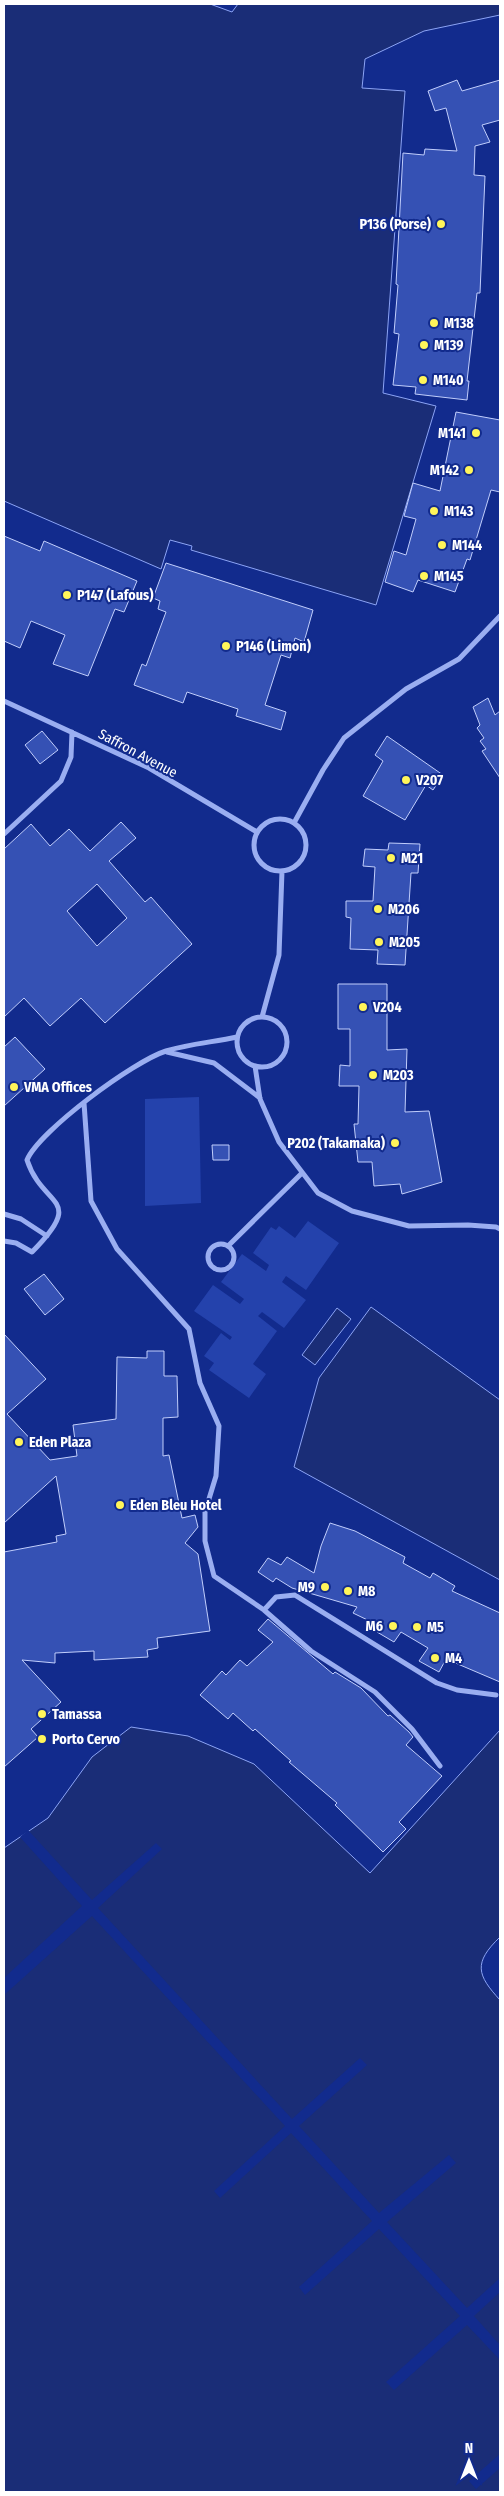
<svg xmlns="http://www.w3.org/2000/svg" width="504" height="2496" viewBox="0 0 504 2496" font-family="'Fira Sans Condensed',sans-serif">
	<rect width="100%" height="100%" fill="#122b8d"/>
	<!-- green -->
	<path fill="#2442ac" d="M 199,1097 L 201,1203 L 145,1206 L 145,1099 Z
		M 308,1221 L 339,1243 L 306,1290 L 286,1276 L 282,1282 L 306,1300 L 284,1328 L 262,1312 L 258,1316 L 277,1331 L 253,1364 L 266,1374 L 249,1398 L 209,1370 L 214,1363 L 204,1356 L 221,1333 L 230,1340 L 232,1337 L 194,1311 L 213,1285 L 240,1304 L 244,1299 L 221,1282 L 242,1254 L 266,1271 L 269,1265 L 253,1253 L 271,1227 L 276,1230 L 279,1226 L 295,1238 Z"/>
	<!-- water -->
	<path fill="#1a2d77" stroke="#8ca4f5" d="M 4,4 L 210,4 L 232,12 L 238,4 L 500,4 L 500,15 L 424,31 L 365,59 L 362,88 L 405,91 L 383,393 L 436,406 L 376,605 L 191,550 L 192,546 L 170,540 L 161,569 L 4,501 Z
		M 371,1307 L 500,1400 L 500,1580 L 294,1467 L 319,1378 Z
		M 337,1308 L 351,1319 L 315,1365 L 302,1355 Z
		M 131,1727 L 188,1736 L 254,1764 L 370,1873 L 500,1730 L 500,1937 C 473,1963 477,1975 500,2000 L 500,2492 L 4,2492 L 4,1848 L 48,1818 L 92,1757 Z"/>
	<!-- pier -->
	<path fill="#122b8d" d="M 28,1830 L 92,1900 L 156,1843 L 162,1849 L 98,1908 L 292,2119 L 360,2058 L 367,2065 L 299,2126 L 379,2213 L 449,2155 L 456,2163 L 387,2222 L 467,2308 L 500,2278 L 500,2292 L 474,2316 L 500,2345 L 500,2360 L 467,2325 L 394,2390 L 386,2382 L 460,2316 L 379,2229 L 305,2295 L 299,2287 L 372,2221 L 291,2133 L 220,2198 L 214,2191 L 285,2126 L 92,1916 L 4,1995 L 4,1978 L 82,1906 L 20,1837 Z
		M 500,2454 L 500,2468 L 476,2489 L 469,2481 Z"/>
	<!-- building -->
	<path fill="#3551b4" stroke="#c1cefc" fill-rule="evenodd" d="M 457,80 L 462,91 L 500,80 L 500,120 L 482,125 L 490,142 L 475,146 L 474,175 L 485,176 L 480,293 L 477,293 L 467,381 L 469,381 L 467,400 L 415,394 L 416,387 L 393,385 L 399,334 L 394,333 L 398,285 L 396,284 L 403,153 L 424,155 L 425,149 L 457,151 L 446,108 L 435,111 L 428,91 Z
		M 456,412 L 500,420 L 500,492 L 491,490 L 470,560 L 467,559 L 455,592 L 418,580 L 413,592 L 385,582 L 394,551 L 406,555 L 416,519 L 404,516 L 413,483 L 440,491 Z
		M 4,536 L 40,551 L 44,541 L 137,581 L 124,612 L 115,609 L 88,676 L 53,664 L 65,635 L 31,621 L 20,648 L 4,641 Z
		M 166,563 L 313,610 L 304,642 L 295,638 L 290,658 L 281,655 L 265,705 L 286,712 L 281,730 L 236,716 L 238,709 L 187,692 L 183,703 L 134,685 L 142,664 L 146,666 L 166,612 L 158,609 L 160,601 L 153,598 Z
		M 488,698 L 495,715 L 500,711 L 500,778 L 482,751 L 486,749 L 480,741 L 484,738 L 477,728 L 480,725 L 473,707 Z
		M 42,731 L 58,750 L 40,764 L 25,745 Z
		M 387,736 L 443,775 L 433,790 L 426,785 L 405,820 L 363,796 L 383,761 L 375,755 Z
		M 121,822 L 136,838 L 109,861 L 145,902 L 151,897 L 192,944 L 105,1023 L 81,998 L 50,1026 L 24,998 L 4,1017 L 4,849 L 31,824 L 50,846 L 69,829 L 90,851 ZM 97,884 L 127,918 L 97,946 L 67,911 Z
		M 389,843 L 420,844 L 418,873 L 411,873 L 405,965 L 377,964 L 378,950 L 350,949 L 351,918 L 346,917 L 346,901 L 373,901 L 375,867 L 363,866 L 365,849 L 388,850 Z
		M 338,984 L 387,984 L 387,1050 L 407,1049 L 405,1112 L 429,1111 L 442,1182 L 402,1194 L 400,1184 L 374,1186 L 372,1162 L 358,1162 L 354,1124 L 358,1124 L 359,1086 L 339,1086 L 340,1065 L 350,1066 L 350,1029 L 338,1029 Z
		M 15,1037 L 45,1069 L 4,1106 L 4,1047 Z
		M 212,1145 L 229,1145 L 229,1160 L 213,1160 Z
		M 44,1274 L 64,1299 L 45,1315 L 24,1289 Z
		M 4,1334 L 46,1379 L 7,1414 L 50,1460 L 77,1456 L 73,1425 L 116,1419 L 117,1357 L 147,1358 L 147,1351 L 164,1351 L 164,1376 L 177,1376 L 178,1417 L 163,1418 L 163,1456 L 169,1455 L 182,1518 L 195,1515 L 198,1527 L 185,1543 L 198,1554 L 210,1631 L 157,1638 L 158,1648 L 147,1650 L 148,1657 L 94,1660 L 94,1651 L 55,1653 L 55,1663 L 22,1660 L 61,1702 L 31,1729 L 38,1737 L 4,1767 L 4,1552 L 57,1542 L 56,1536 L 66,1534 L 56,1476 L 4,1523 Z
		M 330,1523 L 355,1531 L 405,1557 L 403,1563 L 430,1578 L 433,1573 L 455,1586 L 452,1591 L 500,1613 L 500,1682 L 446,1659 L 439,1672 L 419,1661 L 428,1648 L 401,1632 L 394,1642 L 377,1632 L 380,1626 L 353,1613 L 357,1607 L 292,1588 L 276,1578 L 273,1582 L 258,1572 L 268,1558 L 281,1565 L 287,1557 L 314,1573 L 321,1546 Z
		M 268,1619 L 333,1674 L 335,1672 L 361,1688 L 388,1716 L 390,1715 L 409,1732 L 413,1737 L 406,1745 L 442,1776 L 399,1822 L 406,1829 L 383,1852 L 335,1805 L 337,1803 L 289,1762 L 291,1761 L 255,1729 L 253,1731 L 233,1713 L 228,1719 L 200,1695 L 222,1671 L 226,1675 L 240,1660 L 247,1666 L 273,1642 L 258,1630 Z"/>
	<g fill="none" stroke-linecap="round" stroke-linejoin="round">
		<!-- street -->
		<path stroke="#9aaef1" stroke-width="5" d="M 4,701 L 149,768 L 257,832
			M254 845a26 26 0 1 1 52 0a26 26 0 1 1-52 0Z
			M 294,823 L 323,770 L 344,738 L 406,689 L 459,659 L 500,616
			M 4,834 L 61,781 L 71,757 L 72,732
			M 262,1017 L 279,955 L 282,871
			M237 1042a25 25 0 1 1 50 0a25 25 0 1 1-50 0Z
			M 167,1052 L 214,1063 L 260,1098
			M 255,1066 L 260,1099 L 279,1142 L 318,1193 L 352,1211 L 409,1226 L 468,1225 L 496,1227 L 500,1229
			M 84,1103 L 91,1201 L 117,1249 L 189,1329 L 200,1383 L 219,1426 L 216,1476 L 205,1512 L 205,1541 L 214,1576 L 264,1610 L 311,1651 L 375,1692 L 412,1729 L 440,1766
			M 4,1214 L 21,1219 L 47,1236
			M 4,1241 L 16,1243 L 32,1252 C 87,1196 43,1209 27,1160 C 39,1131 134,1061 166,1051 C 189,1044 214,1042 237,1037
			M208 1257a13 13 0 1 1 26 0a13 13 0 1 1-26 0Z
			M 228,1246 L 301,1174
			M 264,1610 L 276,1597 L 295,1595 L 437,1683 L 457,1690 L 496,1695"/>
	</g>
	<!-- markers -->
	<g fill="#fff55a" stroke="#122b8d" stroke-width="2">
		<circle cx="441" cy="224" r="5"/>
		<circle cx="434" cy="323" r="5"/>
		<circle cx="424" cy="345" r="5"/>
		<circle cx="423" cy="380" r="5"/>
		<circle cx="476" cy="433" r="5"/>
		<circle cx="469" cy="470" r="5"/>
		<circle cx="434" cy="511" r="5"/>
		<circle cx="442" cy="545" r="5"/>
		<circle cx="424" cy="576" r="5"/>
		<circle cx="67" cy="595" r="5"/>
		<circle cx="226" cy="646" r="5"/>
		<circle cx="406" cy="780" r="5"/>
		<circle cx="391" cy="858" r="5"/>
		<circle cx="378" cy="909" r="5"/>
		<circle cx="379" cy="942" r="5"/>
		<circle cx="363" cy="1007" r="5"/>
		<circle cx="373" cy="1075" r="5"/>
		<circle cx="14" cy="1087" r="5"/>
		<circle cx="395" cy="1143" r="5"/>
		<circle cx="19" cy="1442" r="5"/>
		<circle cx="120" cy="1505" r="5"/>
		<circle cx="325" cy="1587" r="5"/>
		<circle cx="348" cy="1591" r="5"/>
		<circle cx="393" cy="1626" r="5"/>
		<circle cx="417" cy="1627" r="5"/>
		<circle cx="435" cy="1658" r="5"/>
		<circle cx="42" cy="1714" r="5"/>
		<circle cx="42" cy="1739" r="5"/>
	</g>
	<g text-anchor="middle" stroke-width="4" stroke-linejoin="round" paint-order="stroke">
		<!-- poi labels -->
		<g font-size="14" font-weight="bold" fill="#fff" stroke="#122b8d" text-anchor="start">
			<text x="431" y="229" text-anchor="end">P136 (Porse)</text>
			<text x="444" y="328">M138</text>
			<text x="434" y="350">M139</text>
			<text x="433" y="385">M140</text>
			<text x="466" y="438" text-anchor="end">M141</text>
			<text x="459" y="475" text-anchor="end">M142</text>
			<text x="444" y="516">M143</text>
			<text x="452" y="550">M144</text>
			<text x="434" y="581">M145</text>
			<text x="77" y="600">P147 (Lafous)</text>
			<text x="236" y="651">P146 (Limon)</text>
			<text x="416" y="785">V207</text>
			<text x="401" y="863">M21</text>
			<text x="388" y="914">M206</text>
			<text x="389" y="947">M205</text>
			<text x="373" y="1012">V204</text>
			<text x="383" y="1080">M203</text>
			<text x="24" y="1092">VMA Offices</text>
			<text x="385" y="1148" text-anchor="end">P202 (Takamaka)</text>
			<text x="29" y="1447">Eden Plaza</text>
			<text x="130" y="1510">Eden Bleu Hotel</text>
			<text x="315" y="1592" text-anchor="end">M9</text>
			<text x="358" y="1596">M8</text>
			<text x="383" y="1631" text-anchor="end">M6</text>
			<text x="427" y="1632">M5</text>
			<text x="445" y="1663">M4</text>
			<text x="52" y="1719">Tamassa</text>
			<text x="52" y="1744">Porto Cervo</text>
		</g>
		<!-- street labels -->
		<g font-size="14" fill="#fff" stroke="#122b8d">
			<text transform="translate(138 753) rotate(28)" y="5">Saffron Avenue</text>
		</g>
	</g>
	<!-- border -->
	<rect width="504" height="2496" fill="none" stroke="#ffffff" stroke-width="10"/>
	<!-- north arrow -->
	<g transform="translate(469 2461)" stroke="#122b8d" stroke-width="4" paint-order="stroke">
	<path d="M0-4L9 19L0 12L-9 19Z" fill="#ffffff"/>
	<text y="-8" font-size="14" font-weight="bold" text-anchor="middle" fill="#ffffff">N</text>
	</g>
</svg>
